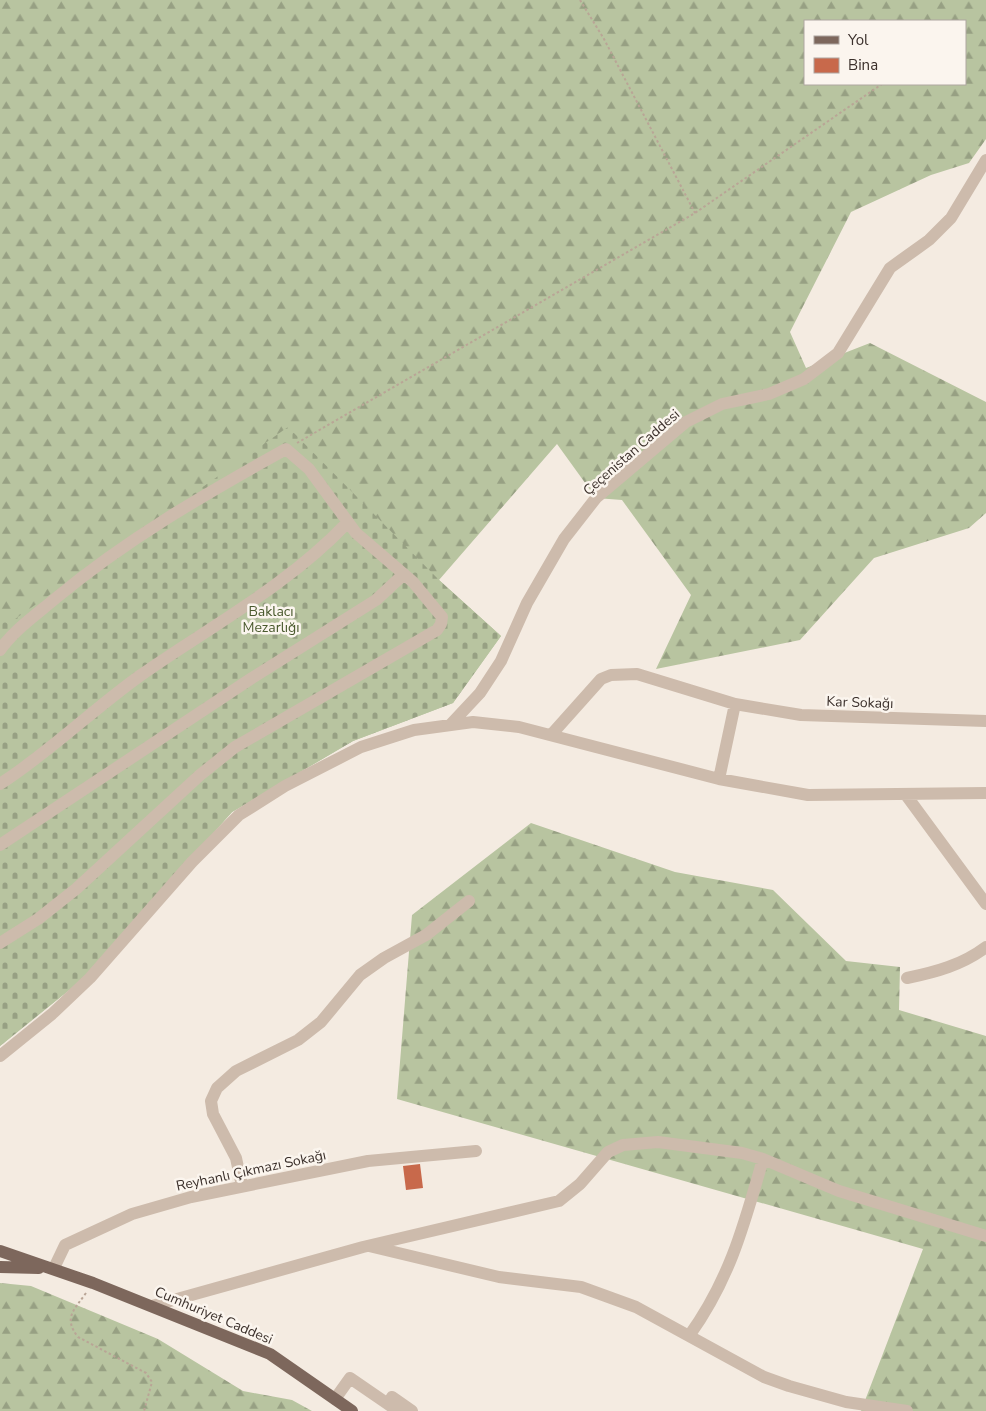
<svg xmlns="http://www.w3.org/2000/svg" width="986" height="1411" viewBox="0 0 986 1411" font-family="'Nunito Sans',sans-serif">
	<defs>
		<pattern id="forest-firs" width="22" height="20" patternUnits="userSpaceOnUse" patternTransform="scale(1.25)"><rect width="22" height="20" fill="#b8c4a0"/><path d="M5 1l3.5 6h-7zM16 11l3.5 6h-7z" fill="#97a083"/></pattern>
		<pattern id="cemetery-stones" width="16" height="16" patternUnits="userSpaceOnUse" patternTransform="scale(1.25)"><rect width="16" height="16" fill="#b8c4a0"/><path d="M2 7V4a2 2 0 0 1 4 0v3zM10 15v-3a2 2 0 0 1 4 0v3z" fill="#97a083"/></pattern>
	</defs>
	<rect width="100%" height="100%" fill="#f4ebe1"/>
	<!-- forest -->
	<path fill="url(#forest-firs)" fill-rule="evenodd" d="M 0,0 L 986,0 L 986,139 L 969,163 L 931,175 L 851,212 L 790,332 L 806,368 L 870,343 L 986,402 L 986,513 L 969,528 L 874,558 L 800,640 L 656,669 L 691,595 L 622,500 L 596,498 L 557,444 L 439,580 L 501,636 L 453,703 L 353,741 L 232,812 L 84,978 L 0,1046 ZM 805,21 L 965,21 L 965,84 L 805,84 Z
		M 531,823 L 675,872 L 773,890 L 846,961 L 900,967 L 899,1010 L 986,1036 L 986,1411 L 861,1411 L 923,1249 L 397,1099 L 412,915 Z
		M 0,1283 L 31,1286 L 158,1339 L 243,1391 L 292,1400 L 312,1411 L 0,1411 Z"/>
	<!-- cemetery -->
	<path fill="url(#cemetery-stones)" d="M 288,427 L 439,580 L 501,636 L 453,703 L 353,741 L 232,812 L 84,978 L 0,1046 L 0,617 L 8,624 Z"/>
	<!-- building -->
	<path fill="#c8694b" d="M 420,1164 L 423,1188 L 406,1190 L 403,1166 Z"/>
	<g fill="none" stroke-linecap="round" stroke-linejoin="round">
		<!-- path -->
		<path stroke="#b9a596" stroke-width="2" stroke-dasharray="2.5 2.5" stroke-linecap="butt" d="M 580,0 L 604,39 L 695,213
			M 297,443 L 695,213 L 882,84
			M 86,1293 C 74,1310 63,1318 78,1337 L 146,1373 L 152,1382 L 144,1411"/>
		<!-- minor -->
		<path stroke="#cdbbac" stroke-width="12" d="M 0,650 C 14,630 37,614 56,598 C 127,539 205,494 286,449 L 309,469 L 356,533 L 413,582 L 442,617 L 441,624 L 437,630 L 235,747 L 200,775 L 76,889 L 38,919 L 0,943
			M 735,704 L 801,715 L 986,721
			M 451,724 L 480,693 L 501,661 L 527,603 L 564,539 L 596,498 L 686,422 L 722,404 L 769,394 L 804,379 L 838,353 L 890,268 L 929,240 L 951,218 L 986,160
			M 551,735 L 601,679 L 611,675 L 637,674 L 735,704 L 719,779
			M 0,784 C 50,752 92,710 141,675 C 211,626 287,586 347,523
			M 906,795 L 986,904
			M 0,845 L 252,678 L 376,600 L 404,574
			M 907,978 C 936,972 962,965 986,947
			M 0,1056 L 52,1014 L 90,978 L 192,862 L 239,815 L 285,786 L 361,747 L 414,730 L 473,722 L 519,727 L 719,779 L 808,795 L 986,793
			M 242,1186 L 236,1158 L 213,1114 L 211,1101 L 217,1088 L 236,1071 L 298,1040 L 321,1022 L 360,975 L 384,958 L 426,935 L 469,901
			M 369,1246 L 499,1277 L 581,1287 L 636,1307 L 764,1377 L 789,1386 L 846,1402 L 907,1411
			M 54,1268 L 65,1245 L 132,1214 L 191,1197 L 368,1161 L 476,1151
			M 152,1306 L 363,1247 L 559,1201 L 580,1184 L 608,1152 L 623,1145 L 658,1142 L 742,1153 L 763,1159 L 839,1191 L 986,1236
			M 689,1336 C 730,1279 744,1225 763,1159
			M 392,1397 L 412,1411
			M 335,1399 L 350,1378 L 398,1411"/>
		<!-- major -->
		<path stroke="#7d675c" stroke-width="12" d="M 0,1251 L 93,1283 L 270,1354 L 352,1411
			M 0,1267 L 39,1268"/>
	</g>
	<g text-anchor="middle" stroke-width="5" stroke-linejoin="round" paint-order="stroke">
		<!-- street labels -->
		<g font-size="14" fill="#3b302b" stroke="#fbf5ee">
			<text transform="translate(631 452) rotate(-41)" y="5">Çeçenistan Caddesi</text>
			<text transform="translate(860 702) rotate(2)" y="5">Kar Sokağı</text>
			<text transform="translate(251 1170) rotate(-12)" y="5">Reyhanlı Çıkmazı Sokağı</text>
			<text transform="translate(214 1315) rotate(23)" y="5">Cumhuriyet Caddesi</text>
		</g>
		<!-- park labels -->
		<g font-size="14" fill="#4a5a2e" stroke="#fbf5ee">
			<text x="271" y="616">Baklacı<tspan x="271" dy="16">Mezarlığı</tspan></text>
		</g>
	</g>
	<!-- legend -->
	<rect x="804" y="20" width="162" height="65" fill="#fbf5ee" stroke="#aea6a0"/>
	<rect x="814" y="36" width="25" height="8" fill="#7d675c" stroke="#aea6a0"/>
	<text x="848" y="45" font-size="15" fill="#3b302b">Yol</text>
	<rect x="814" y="58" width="25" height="15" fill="#c8694b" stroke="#aea6a0"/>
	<text x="848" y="70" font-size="15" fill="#3b302b">Bina</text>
</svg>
